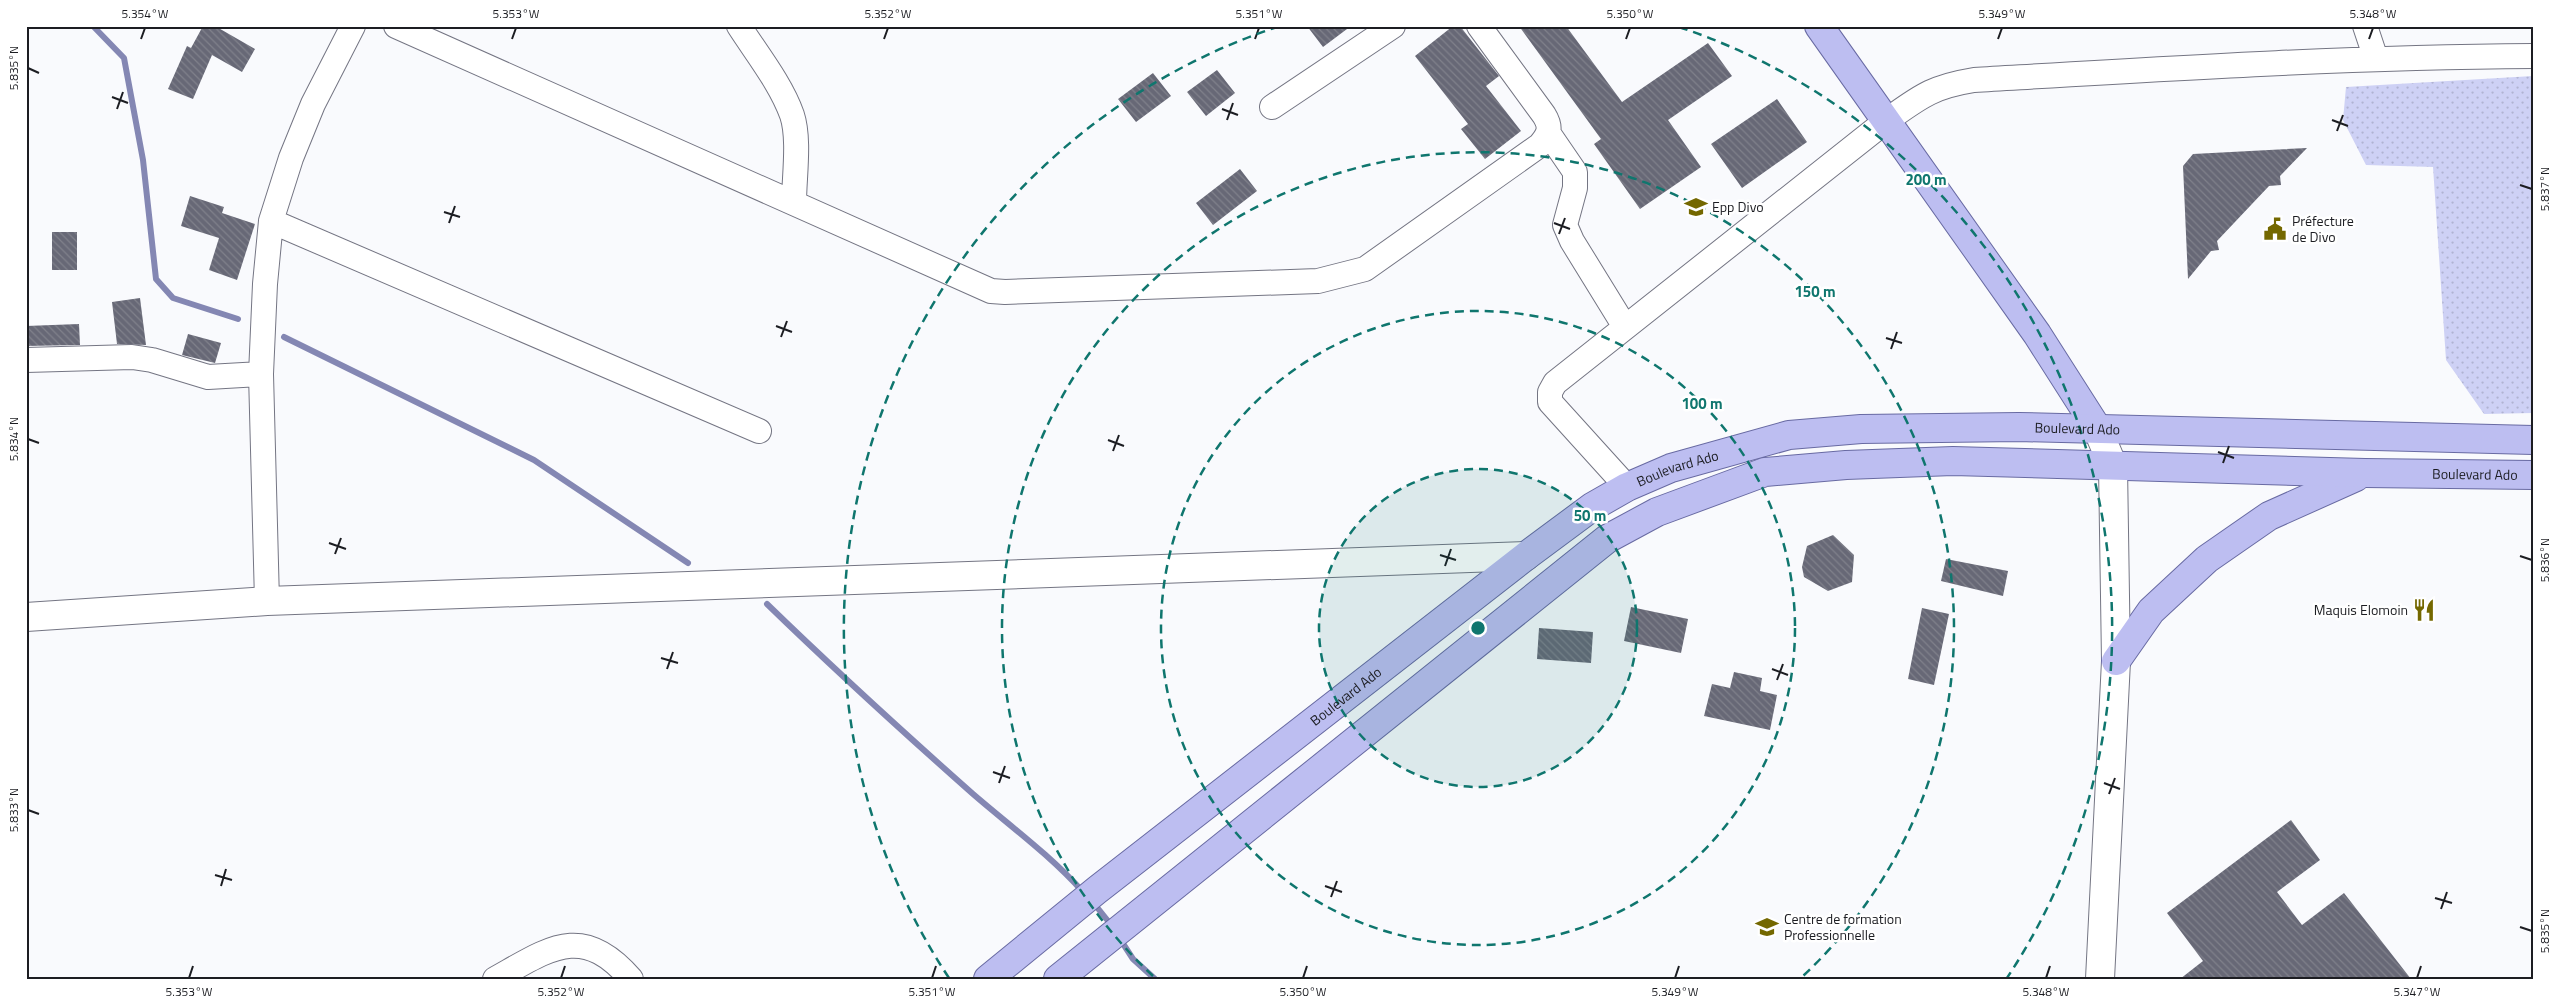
<svg xmlns="http://www.w3.org/2000/svg" width="2559" height="1005" viewBox="0 0 2559 1005" font-family="'Titillium Web',sans-serif">
	<defs>
		<pattern id="grass-dots" width="8" height="8" patternUnits="userSpaceOnUse" patternTransform="scale(1.25)"><rect width="8" height="8" fill="#ced1f5"/><path d="M2 2h.1M6 6h.1" fill="none" stroke="#b0b3d2" stroke-width="1.8" stroke-linecap="round"/></pattern>
		<pattern id="building-back-hatch" width="6" height="6" patternUnits="userSpaceOnUse" patternTransform="scale(1.25)"><rect width="6" height="6" fill="#676876"/><path d="M-1 5l2 2M0 0l6 6M5-1l2 2" fill="none" stroke="#80818b"/></pattern>
	</defs>
	<rect width="100%" height="100%" fill="#f9fafd"/>
	<!-- grass -->
	<path fill="url(#grass-dots)" d="M 2533,76 L 2533,413 L 2484,414 L 2446,360 L 2433,167 L 2366,165 L 2343,120 L 2346,87 Z"/>
	<g fill="none" stroke-linecap="round" stroke-linejoin="round">
		<!-- stream -->
		<path stroke="#8487b3" stroke-width="6" d="M 93,26 L 124,58 L 143,160 L 156,279 L 173,298 L 238,319
			M 284,337 L 534,460 L 688,563
			M 767,604 C 834,669 903,732 973,794 C 1010,826 1050,855 1083,892
			M 1092,901 L 1112,926
			M 1120,939 L 1133,959 L 1155,979"/>
	</g>
	<!-- building -->
	<path fill="url(#building-back-hatch)" d="M 203,26 L 215,26 L 255,49 L 242,72 L 212,55 L 193,99 L 168,89 L 187,46 L 191,48 Z
		M 1307,26 L 1351,26 L 1323,47 Z
		M 1453,26 L 1460,26 L 1499,76 L 1486,86 L 1521,131 L 1485,159 L 1461,129 L 1468,124 L 1415,56 Z
		M 1519,26 L 1566,26 L 1622,102 L 1708,43 L 1732,76 L 1668,120 L 1701,167 L 1640,209 L 1594,144 L 1601,139 Z
		M 1217,70 L 1235,93 L 1206,116 L 1187,92 Z
		M 1153,73 L 1171,96 L 1136,122 L 1118,99 Z
		M 1777,99 L 1807,142 L 1742,188 L 1711,144 Z
		M 2307,148 L 2280,176 L 2281,185 L 2269,186 L 2217,241 L 2219,250 L 2211,251 L 2188,279 L 2183,166 L 2193,154 Z
		M 1240,169 L 1257,191 L 1213,225 L 1196,203 Z
		M 190,196 L 224,207 L 222,213 L 255,224 L 237,280 L 209,270 L 219,238 L 181,226 Z
		M 52,232 L 77,232 L 77,270 L 52,270 Z
		M 140,298 L 146,345 L 117,344 L 112,302 Z
		M 79,324 L 80,345 L 26,346 L 26,326 Z
		M 188,334 L 221,343 L 215,363 L 182,355 Z
		M 1833,535 L 1854,555 L 1852,582 L 1828,591 L 1804,577 L 1802,567 L 1807,546 Z
		M 1946,559 L 2008,571 L 2003,596 L 1941,581 Z
		M 1631,607 L 1688,619 L 1681,653 L 1624,641 Z
		M 1922,608 L 1949,614 L 1934,685 L 1908,679 Z
		M 1539,628 L 1593,632 L 1591,663 L 1537,659 Z
		M 1734,672 L 1762,678 L 1760,691 L 1777,695 L 1770,730 L 1704,716 L 1712,684 L 1730,688 Z
		M 2291,820 L 2320,860 L 2277,892 L 2302,925 L 2344,893 L 2411,979 L 2180,979 L 2203,961 L 2167,913 Z"/>
	<g fill="none" stroke-linecap="round" stroke-linejoin="round">
		<defs>
			<path id="street" d="M 396,26 L 991,291 L 1005,292 L 1318,281 L 1365,269 L 1540,145 C 1549,134 1552,128 1544,115 L 1479,26
				M 739,26 C 757,54 781,84 792,115 C 800,139 794,178 794,203
				M 2365,26 L 2376,59
				M 1272,107 L 1393,26
				M 1549,134 L 1575,172 L 1575,188 L 1565,225 L 1572,241 L 1625,327
				M 271,221 L 759,431
				M 26,360 L 132,357 L 152,360 L 208,377 L 261,374
				M 1627,487 L 1550,402 L 1550,392 L 1555,383 L 1886,121 C 1920,97 1931,87 1974,80 C 2160,69 2346,57 2533,56
				M 267,601 L 261,374 L 265,284 L 271,221 L 291,158 L 313,104 L 353,26
				M 495,979 C 549,949 582,922 631,979"/>
			<path id="secondary" d="M 2097,428 L 2113,466 L 2116,661 L 2100,979
				M 26,617 L 267,601 L 1526,556"/>
			<g id="primary">
				<path d="M 1819,26 L 2037,334 L 2097,428"/>
				<path d="M 2116,661 L 2151,611 L 2207,559 L 2269,516 L 2356,477"/>
				<path id="s1" d="M 988,979 L 1097,890 L 1526,556 L 1592,507 L 1627,487 L 1671,468 L 1789,435 L 1861,429 L 2019,427 L 2533,440"/>
				<path id="s2" d="M 1058,979 L 1607,539 L 1657,512 L 1765,472 L 1846,465 L 1953,461 L 2365,473 L 2533,475"/>
			</g>
		</defs>
		<!-- street casing -->
		<use href="#street" stroke="#747583" stroke-width="26"/>
		<!-- secondary casing -->
		<use href="#secondary" stroke="#747583" stroke-width="30"/>
		<!-- primary casing -->
		<use href="#primary" stroke="#686aa2" stroke-width="30"/>
		<!-- street -->
		<use href="#street" stroke="#fff" stroke-width="24"/>
		<!-- secondary -->
		<use href="#secondary" stroke="#fff" stroke-width="28"/>
		<!-- primary -->
		<use href="#primary" stroke="#bdbef1" stroke-width="28"/>
	</g>
	<!-- ticks -->
	<path fill="none" stroke="#1c1d22" stroke-width="2" d="M 141,39 L 145,28M 512,39 L 516,28M 884,39 L 888,28M 1255,39 L 1259,28M 1626,39 L 1630,28M 1998,39 L 2002,28M 2369,39 L 2373,28M 28,68 L 39,73M 112,97 L 128,103M 117,109 L 123,92M 1222,109 L 1238,115M 1227,120 L 1233,103M 2332,120 L 2348,126M 2337,131 L 2343,115M 2520,185 L 2532,189M 444,212 L 460,217M 449,223 L 455,206M 1554,223 L 1570,229M 1559,234 L 1565,218M 776,326 L 792,332M 781,337 L 787,321M 1886,338 L 1902,343M 1891,349 L 1897,332M 28,439 L 39,443M 1108,440 L 1124,446M 1113,451 L 1119,435M 2218,452 L 2234,458M 2223,463 L 2229,446M 329,543 L 346,549M 335,554 L 341,538M 1440,555 L 1456,560M 2520,556 L 2532,560M 1445,566 L 1451,549M 661,658 L 678,663M 667,669 L 673,652M 1772,669 L 1788,675M 1777,680 L 1783,664M 993,772 L 1010,778M 999,783 L 1005,766M 2104,783 L 2120,789M 2109,794 L 2115,778M 28,810 L 39,814M 215,875 L 232,880M 221,886 L 226,869M 1325,886 L 1342,892M 1331,897 L 1337,881M 2435,898 L 2452,903M 2441,909 L 2447,892M 2520,927 L 2532,931M 189,978 L 193,966M 561,978 L 565,966M 932,978 L 936,966M 1303,978 L 1307,966M 1675,978 L 1679,966M 2046,978 L 2050,966M 2417,978 L 2421,966"/>
	<!-- distance rings -->
	<circle cx="1478" cy="628" r="159" fill="#0f766e" fill-opacity=".12"/>
	<g fill="none" stroke="#0f766e" stroke-width="2.5" stroke-dasharray="9 6">
		<circle cx="1478" cy="628" r="159"/>
		<circle cx="1478" cy="628" r="317"/>
		<path d="M1153 976A476 476 0 1 1 1803 976"/>
		<path d="M949 978A634 634 0 0 1 1277 27M1679 27A634 634 0 0 1 2007 978"/>
	</g>
	<!-- icons -->
	<defs>
		<symbol id="school-bare" viewBox="-9 -9 18 18"><path d="M0-5L7-2L0 1L-7-2ZM-4 1L0 2.5L4 1V4Q0 6-4 4Z" fill="#746800" stroke="#fff" stroke-width="2.5" paint-order="stroke"/></symbol>
		<symbol id="civic-bare" viewBox="-9 -9 18 18"><path d="M-.6-6.5H3V-4.5H.6V-3L4-1V1h2V6H-6V1h2V-1L-.6-3ZM-1.2 2.5V6h2.4V2.5Z" fill="#746800" stroke="#fff" stroke-width="2.5" paint-order="stroke"/></symbol>
		<symbol id="restaurant-bare" viewBox="-9 -9 18 18"><path d="M-5-6h1v4h1v-4h1v4h1v-4h1v5L-1.5 .5V6h-2V.5L-5-1ZM5-6V6H3V1.5H1.5Q1.5-4 5-6Z" fill="#746800" stroke="#fff" stroke-width="2.5" paint-order="stroke"/></symbol>
	</defs>
	<g fill-rule="evenodd">
		<use href="#school-bare" x="1680" y="191" width="32" height="32"/>
		<use href="#civic-bare" x="2259" y="213" width="32" height="32"/>
		<use href="#restaurant-bare" x="2408" y="594" width="32" height="32"/>
		<use href="#school-bare" x="1751" y="911" width="32" height="32"/>
	</g>
	<g text-anchor="middle" stroke-width="5" stroke-linejoin="round" paint-order="stroke">
		<!-- poi labels -->
		<g font-size="14" fill="#1c1d22" stroke="#fff" text-anchor="start">
			<text x="1712" y="212">Epp Divo</text>
			<text x="2292" y="226">Préfecture<tspan x="2292" dy="16">de Divo</tspan></text>
			<text x="2408" y="615" text-anchor="end">Maquis Elomoin</text>
			<text x="1784" y="924">Centre de formation<tspan x="1784" dy="16">Professionnelle</tspan></text>
		</g>
		<!-- street labels -->
		<g font-size="14" fill="#1c1d22" stroke="#fff">
			<text dy="5" stroke="none"><textPath href="#s1" startOffset="1266">Boulevard Ado</textPath></text>
			<text dy="5" stroke="none"><textPath href="#s1" startOffset="861">Boulevard Ado</textPath></text>
			<text dy="5" stroke="none"><textPath href="#s2" startOffset="1586">Boulevard Ado</textPath></text>
			<text dy="5" stroke="none"><textPath href="#s1" startOffset="456">Boulevard Ado</textPath></text>
		</g>
	</g>
	<circle cx="1478" cy="628" r="8" fill="#0f766e" stroke="#fff" stroke-width="2.5"/>
	<g font-size="15" text-anchor="middle" font-weight="bold" fill="#0f766e" stroke="#fff" stroke-width="5" stroke-linejoin="round" paint-order="stroke">
		<text x="1926" y="185">200 m</text>
		<text x="1815" y="297">150 m</text>
		<text x="1702" y="409">100 m</text>
		<text x="1590" y="521">50 m</text>
	</g>
	<!-- border -->
	<rect width="2559" height="1005" fill="none" stroke="#ffffff" stroke-width="55"/>
	<rect x="28" y="28" width="2504" height="950" fill="none" stroke="#1c1d22" stroke-width="2"/>
	<g font-size="12" text-anchor="middle" fill="#1c1d22">
		<text x="145" y="18">5.354°W</text>
		<text x="516" y="18">5.353°W</text>
		<text x="888" y="18">5.352°W</text>
		<text x="1259" y="18">5.351°W</text>
		<text x="1630" y="18">5.350°W</text>
		<text x="2002" y="18">5.349°W</text>
		<text x="2373" y="18">5.348°W</text>
		<text transform="translate(14 68) rotate(-90)" y="4">5.835°N</text>
		<text transform="translate(2545 189) rotate(-90)" y="4">5.837°N</text>
		<text transform="translate(14 439) rotate(-90)" y="4">5.834°N</text>
		<text transform="translate(2545 560) rotate(-90)" y="4">5.836°N</text>
		<text transform="translate(14 810) rotate(-90)" y="4">5.833°N</text>
		<text transform="translate(2545 931) rotate(-90)" y="4">5.835°N</text>
		<text x="189" y="996">5.353°W</text>
		<text x="561" y="996">5.352°W</text>
		<text x="932" y="996">5.351°W</text>
		<text x="1303" y="996">5.350°W</text>
		<text x="1675" y="996">5.349°W</text>
		<text x="2046" y="996">5.348°W</text>
		<text x="2417" y="996">5.347°W</text>
	</g>
</svg>
